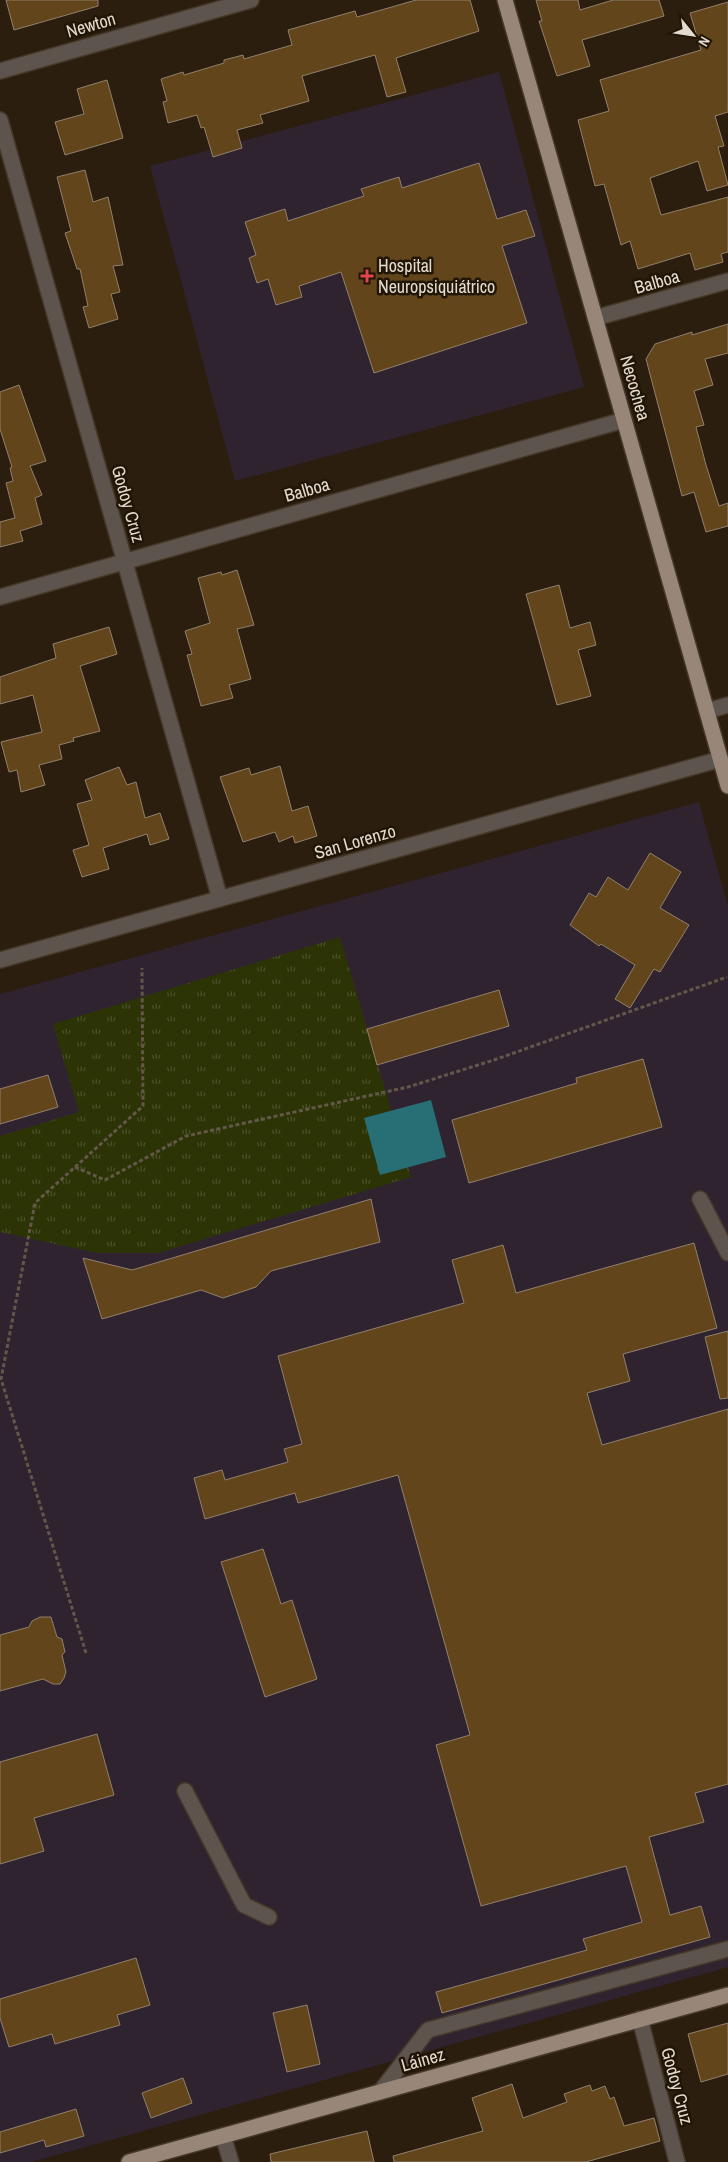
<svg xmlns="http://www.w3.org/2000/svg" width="728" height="2162" viewBox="0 0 728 2162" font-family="'Archivo Narrow',sans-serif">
	<defs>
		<pattern id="park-tufts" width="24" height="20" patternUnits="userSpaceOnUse" patternTransform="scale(1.25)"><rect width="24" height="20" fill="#2c3406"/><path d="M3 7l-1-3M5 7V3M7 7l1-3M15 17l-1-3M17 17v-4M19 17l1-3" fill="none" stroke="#4a5129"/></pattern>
	</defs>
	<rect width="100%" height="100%" fill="#2b1e0e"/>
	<!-- medical -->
	<path fill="#302330" d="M 499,72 L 584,387 L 235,481 L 150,166 Z
		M 699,802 L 728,907 L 728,1967 L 32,2162 L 0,2162 L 0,994 Z"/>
	<!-- park -->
	<path fill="url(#park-tufts)" d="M 340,937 L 411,1177 L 158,1253 L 97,1253 L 0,1232 L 0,1136 L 79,1112 L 53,1024 Z"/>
	<!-- water -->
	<path fill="#286f75" d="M 431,1100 L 446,1157 L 380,1175 L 364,1118 Z"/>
	<!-- building -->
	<path fill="#63451c" stroke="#90806d" d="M 6,0 L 98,0 L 98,6 L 14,30 Z
		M 416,0 L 470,0 L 479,31 L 396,58 L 406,92 L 387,97 L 375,55 L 302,76 L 309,101 L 260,115 L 263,123 L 237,130 L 242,148 L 213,157 L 204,127 L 201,128 L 197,115 L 168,123 L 163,102 L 167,101 L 161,79 L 183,72 L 184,75 L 224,63 L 224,60 L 243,55 L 244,59 L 292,45 L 288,30 L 355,11 L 357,17 Z
		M 536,0 L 578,0 L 580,10 L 613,0 L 659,0 L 664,16 L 582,40 L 590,66 L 557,76 L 539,21 L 542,21 Z
		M 728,2 L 728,112 L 715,116 L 724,146 L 718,147 L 728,185 L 707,191 L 698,161 L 650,178 L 661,215 L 728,197 L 728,252 L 721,254 L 723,262 L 695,270 L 690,253 L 638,269 L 630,241 L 621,245 L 604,184 L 595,186 L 578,120 L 609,111 L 600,80 L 701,50 L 690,13 Z
		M 107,80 L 123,138 L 65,155 L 55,122 L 84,114 L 77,89 Z
		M 479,163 L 497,219 L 526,210 L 535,236 L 502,246 L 527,323 L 374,373 L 341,272 L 299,286 L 302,297 L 276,305 L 268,279 L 257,283 L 249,258 L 256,255 L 245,222 L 285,209 L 288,221 L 364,196 L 361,189 L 399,177 L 402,188 Z
		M 85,170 L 93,202 L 108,197 L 123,265 L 113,266 L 120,292 L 111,294 L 118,319 L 89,328 L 83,307 L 88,306 L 80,269 L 77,269 L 65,233 L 71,231 L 57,177 Z
		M 728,324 L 728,353 L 705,359 L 713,385 L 694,391 L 704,425 L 696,427 L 706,465 L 719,506 L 728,503 L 728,526 L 706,532 L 694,492 L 682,496 L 646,359 L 655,344 L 692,332 L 692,335 Z
		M 19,385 L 46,461 L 30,466 L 42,495 L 35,498 L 42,524 L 20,531 L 23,541 L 0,547 L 0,522 L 15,518 L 6,483 L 13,481 L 10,468 L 12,467 L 0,429 L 0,392 Z
		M 237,570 L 254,625 L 237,629 L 251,679 L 229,685 L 233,698 L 201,706 L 187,655 L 192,654 L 185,631 L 210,623 L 198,578 L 221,572 L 222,575 Z
		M 559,585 L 570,628 L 590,622 L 596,645 L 578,650 L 591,696 L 557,705 L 526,594 Z
		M 109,627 L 117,654 L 80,666 L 100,731 L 73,738 L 74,741 L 59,745 L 62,759 L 39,765 L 45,785 L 21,792 L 17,770 L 9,772 L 1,742 L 42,732 L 33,695 L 0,704 L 0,677 L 56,658 L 53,644 Z
		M 280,766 L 292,811 L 308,806 L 317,836 L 295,843 L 293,836 L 279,842 L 275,832 L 243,842 L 220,777 L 249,768 L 251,775 Z
		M 119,767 L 127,785 L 136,782 L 145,818 L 160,813 L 169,839 L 150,845 L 147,834 L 103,848 L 109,869 L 82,877 L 73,850 L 89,845 L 77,804 L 92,800 L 85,780 Z
		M 650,853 L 681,872 L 660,908 L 689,925 L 660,972 L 654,969 L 630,1008 L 615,999 L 635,965 L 601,944 L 599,946 L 570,925 L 589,893 L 596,897 L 608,877 L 628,890 Z
		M 499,990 L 509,1026 L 377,1065 L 367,1029 Z
		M 643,1059 L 662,1127 L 469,1183 L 452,1120 L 577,1083 L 576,1078 Z
		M 48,1075 L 58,1107 L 0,1124 L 0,1089 Z
		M 371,1199 L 380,1242 L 271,1271 L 256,1287 L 223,1298 L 201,1290 L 102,1319 L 83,1258 L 132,1270 Z
		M 694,1243 L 717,1328 L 623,1354 L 630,1381 L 587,1393 L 602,1445 L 728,1409 L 728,1784 L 695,1793 L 704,1822 L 649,1837 L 670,1915 L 701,1906 L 710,1937 L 442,2013 L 436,1992 L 587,1950 L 583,1939 L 642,1922 L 626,1866 L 481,1906 L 436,1745 L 470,1735 L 398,1475 L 298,1503 L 295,1493 L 205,1519 L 194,1478 L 222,1470 L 225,1480 L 288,1462 L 284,1449 L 302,1444 L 278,1356 L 464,1303 L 452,1260 L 503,1245 L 516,1293 Z
		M 728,1331 L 728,1398 L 720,1399 L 705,1337 Z
		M 263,1549 L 281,1604 L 292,1600 L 317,1679 L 265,1697 L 221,1562 Z
		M 40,1617 L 51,1617 L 57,1637 L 62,1639 L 65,1652 L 62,1655 L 66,1672 L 64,1678 L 60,1684 L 53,1684 L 43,1679 L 0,1691 L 0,1635 L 29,1627 L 32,1621 Z
		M 97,1734 L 114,1795 L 34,1818 L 44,1851 L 0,1864 L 0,1762 Z
		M 136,1958 L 150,2005 L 117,2015 L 120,2025 L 55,2044 L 52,2034 L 9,2047 L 0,2018 L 0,1999 Z
		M 307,2005 L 320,2064 L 287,2072 L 273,2013 Z
		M 728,2023 L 728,2074 L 701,2082 L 688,2034 Z
		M 183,2078 L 192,2103 L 151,2118 L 142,2093 Z
		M 512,2084 L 523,2118 L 567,2102 L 564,2094 L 590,2085 L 592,2091 L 605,2086 L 610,2099 L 614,2097 L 624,2126 L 654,2118 L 660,2141 L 586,2162 L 394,2162 L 393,2156 L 483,2131 L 472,2098 Z
		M 76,2109 L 84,2136 L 46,2147 L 44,2140 L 0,2153 L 0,2132 Z
		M 367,2131 L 374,2162 L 271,2162 L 270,2154 Z"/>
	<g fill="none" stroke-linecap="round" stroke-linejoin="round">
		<defs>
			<path id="minor" d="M 0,71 L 251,0
				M 0,120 L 220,899
				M 595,318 L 728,281
				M 0,597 L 624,420
				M 707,711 L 728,705
				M 0,960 L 721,759
				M 700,1199 L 728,1253
				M 185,1791 L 244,1905 L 269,1917
				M 640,2019 L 677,2162
				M 380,2092 L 428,2030 L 728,1949
				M 223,2136 L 231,2162"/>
			<path id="major" d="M 505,0 L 728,786
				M 129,2162 L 728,1995"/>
		</defs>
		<!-- minor casing -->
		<use href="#minor" stroke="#453829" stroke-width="18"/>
		<!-- major casing -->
		<use href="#major" stroke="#453829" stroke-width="18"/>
		<!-- path -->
		<path stroke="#635749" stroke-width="3" stroke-dasharray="4 2.5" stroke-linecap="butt" d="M 75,1167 L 105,1180 L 186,1136 L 408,1087 L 494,1060 L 727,977
			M 86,1653 L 1,1379 L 35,1203 L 143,1106 L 142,968"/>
		<!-- minor -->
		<use href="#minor" stroke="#5c544d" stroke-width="15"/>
		<!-- major -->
		<use href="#major" stroke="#988679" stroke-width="15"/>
	</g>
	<!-- markers -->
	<path fill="#e0444e" stroke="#211505" stroke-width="2" d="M364.5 268.5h5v5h5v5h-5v5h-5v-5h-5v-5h5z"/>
	<g text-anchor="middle" stroke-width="5" stroke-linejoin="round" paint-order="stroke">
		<!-- street labels -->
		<g font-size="18" fill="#e3dad0" stroke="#211505">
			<text transform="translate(91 25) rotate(-16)" y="6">Newton</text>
			<text transform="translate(657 282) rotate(-16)" y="6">Balboa</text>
			<text transform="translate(635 388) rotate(74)" y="6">Necochea</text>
			<text transform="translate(307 490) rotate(-16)" y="6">Balboa</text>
			<text transform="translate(128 504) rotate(74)" y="6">Godoy Cruz</text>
			<text transform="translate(355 842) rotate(-16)" y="6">San Lorenzo</text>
			<text transform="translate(423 2060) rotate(-16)" y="6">Láinez</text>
			<text transform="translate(677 2086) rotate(75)" y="6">Godoy Cruz</text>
		</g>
		<!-- poi labels -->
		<g font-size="18" fill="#e3dad0" stroke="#211505" text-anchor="start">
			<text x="378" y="272">Hospital<tspan x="378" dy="21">Neuropsiquiátrico</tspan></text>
		</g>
	</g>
	<!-- north arrow -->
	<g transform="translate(693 35) rotate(120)" stroke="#211505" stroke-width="4" paint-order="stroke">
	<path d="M0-4L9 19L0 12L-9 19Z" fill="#e3dad0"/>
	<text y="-8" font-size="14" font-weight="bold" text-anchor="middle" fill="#e3dad0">N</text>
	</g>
</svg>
